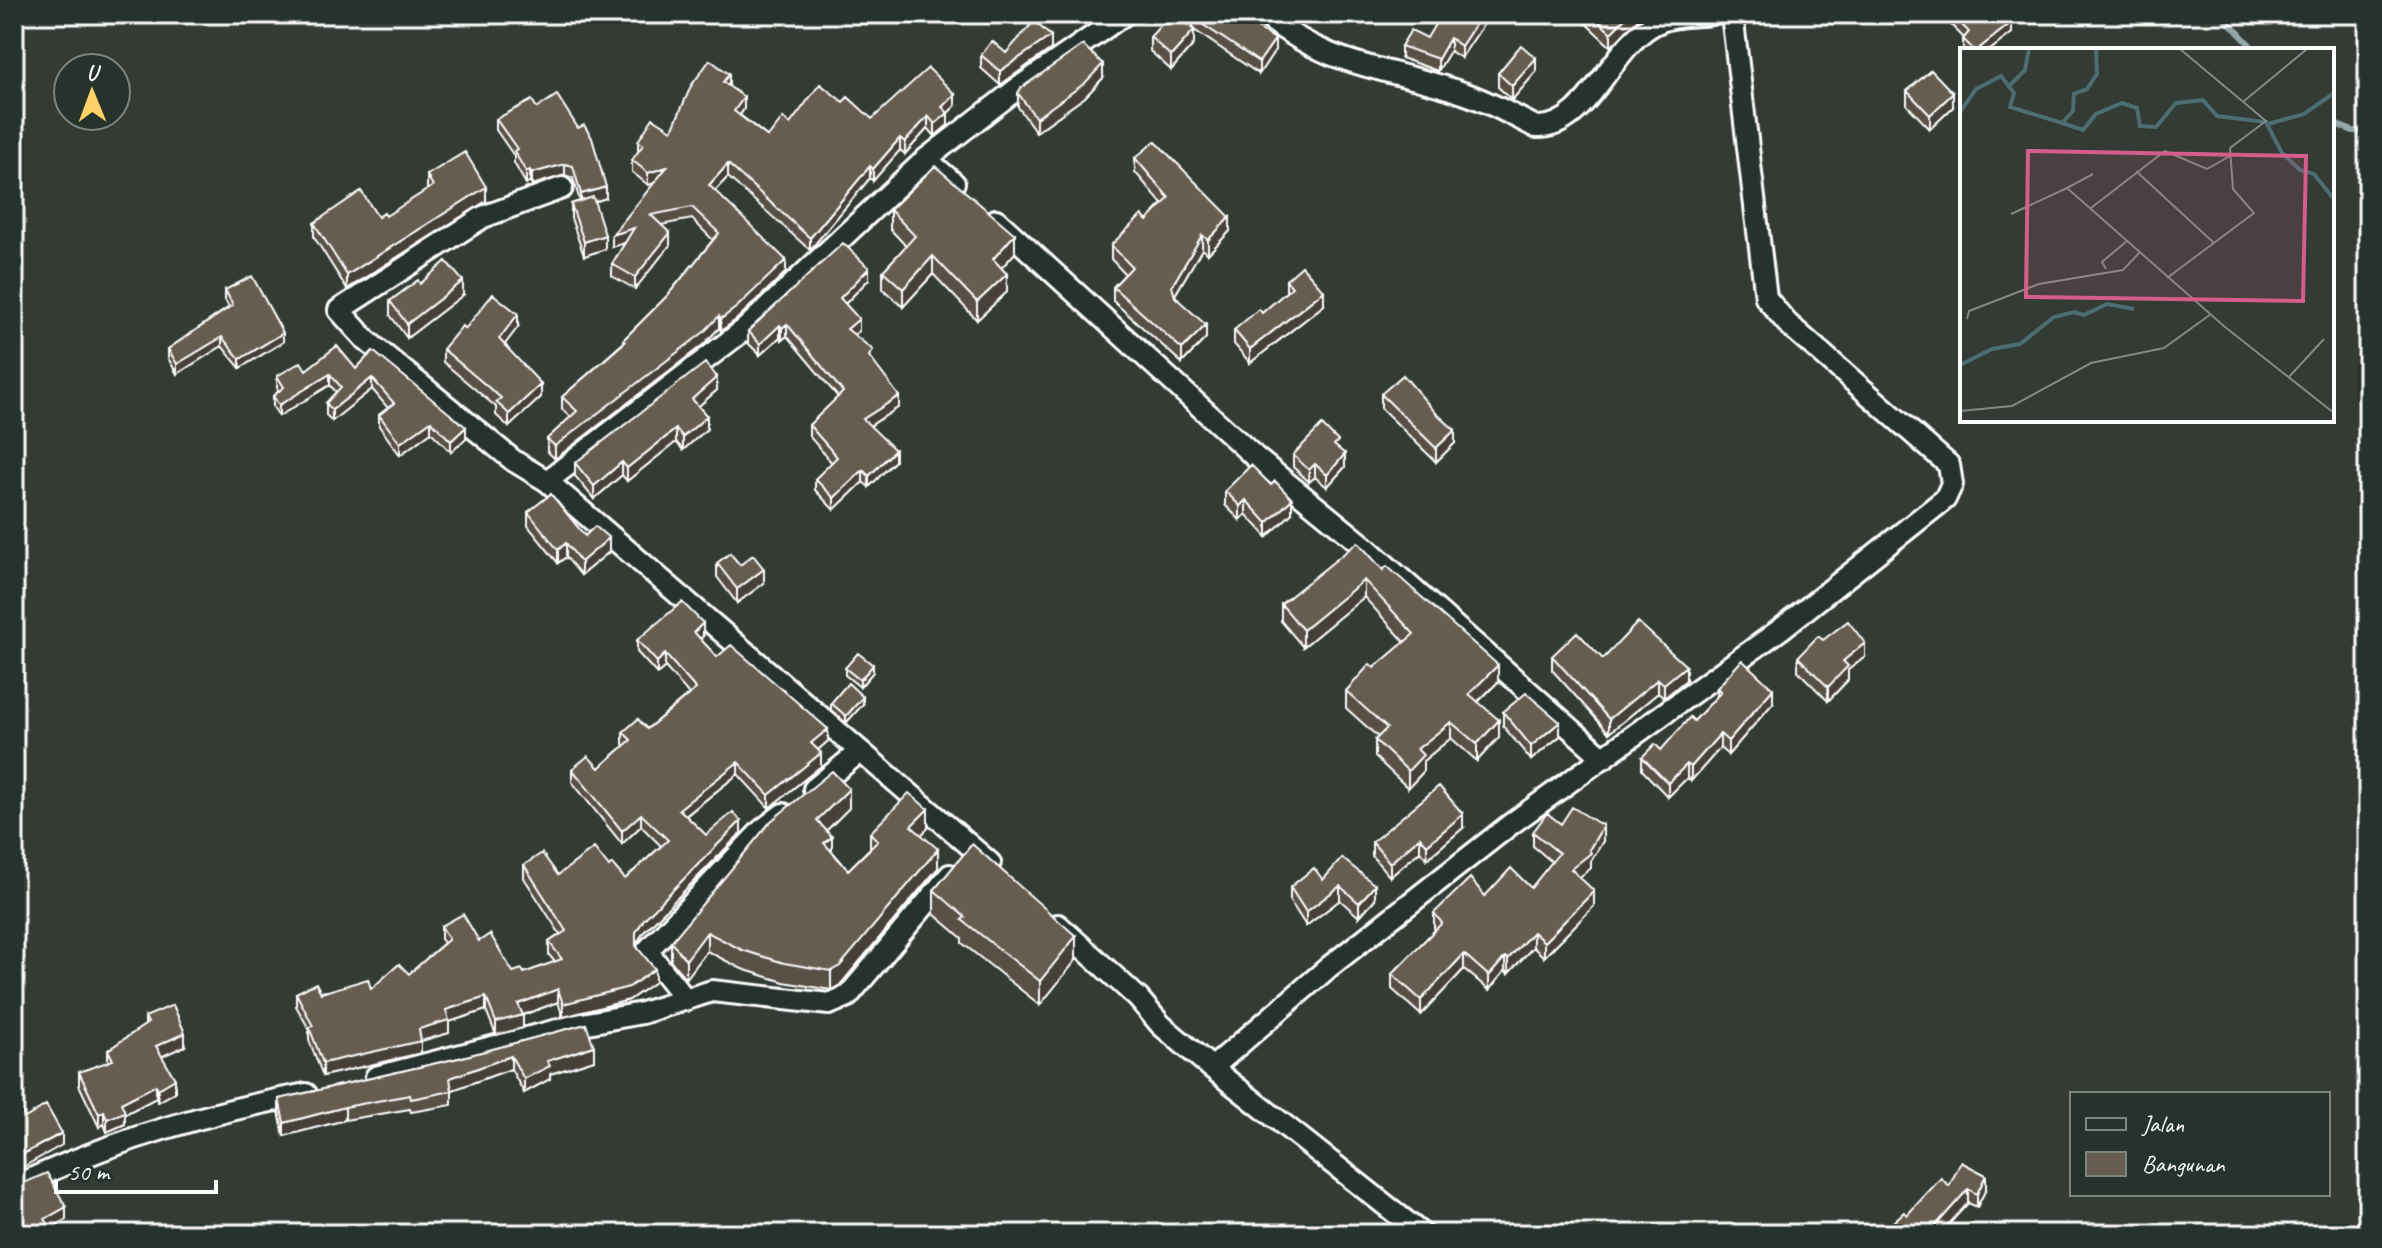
<svg xmlns="http://www.w3.org/2000/svg" width="2382" height="1248" viewBox="0 0 2382 1248" font-family="Caveat,sans-serif">
	<rect width="100%" height="100%" fill="#333b34"/>
	<filter id="ink" filterUnits="userSpaceOnUse"><feTurbulence type="fractalNoise" baseFrequency=".0125" numOctaves="2"/><feDisplacementMap in="SourceGraphic" scale="16" xChannelSelector="R" yChannelSelector="G"/><feConvolveMatrix kernelMatrix="1 2 1 2 8 2 1 2 1" color-interpolation-filters="sRGB"/></filter>
	<g filter="url(#ink)">
		<g fill="none" stroke-linecap="round" stroke-linejoin="round">
			<!-- stream -->
			<path stroke="#94a8ab" stroke-width="6" d="M 2221,14 L 2255,50
				M 2332,123 L 2353,131 L 2368,132"/>
			<defs>
				<path id="minor" d="M 1264,14 C 1330,69 1386,66 1463,93 C 1488,101 1512,115 1536,127 C 1590,130 1611,40 1661,21 C 1676,15 1696,16 1711,14
					M 926,159 L 954,183
					M 562,188 L 483,217 L 339,310 L 366,340 L 514,461 L 547,481 L 990,863
					M 996,220 L 1255,457 L 1364,546 L 1604,758
					M 547,481 L 745,329 L 926,159 L 1018,88 L 1125,14
					M 814,789 L 858,753
					M 1058,925 L 1138,998 L 1161,1025 L 1212,1068 L 1422,1234
					M 686,1000 L 647,951 L 762,830 L 783,814
					M 1212,1068 L 1329,967 L 1511,824 L 1781,629 L 1945,499 L 1952,484 L 1949,465 L 1787,323 L 1766,298 L 1732,14
					M 376,1077 L 577,1025 L 642,1013 L 712,991 L 829,1004 L 848,996 L 950,875
					M 14,1187 C 108,1142 203,1113 306,1094"/>
			</defs>
			<!-- minor casing -->
			<use href="#minor" stroke="#fff" stroke-width="26"/>
			<!-- minor -->
			<use href="#minor" stroke="#26332d" stroke-width="20"/>
		</g>
		<!-- wall -->
		<path fill="#584f45" stroke="#fff" stroke-width="2" d="M 1487,14 L 1487,19 L 1461,58 L 1450,51 L 1438,71 L 1401,58 L 1401,46 L 1427,38 Z
			M 1579,14 L 1637,14 L 1637,20 L 1611,47 L 1579,17 Z
			M 1950,14 L 2005,14 L 2012,33 L 1990,50 L 1963,50 L 1963,39 L 1964,38 L 1950,24 Z
			M 1193,18 L 1246,25 L 1275,50 L 1259,74 L 1194,30 L 1194,44 L 1171,70 L 1150,51 L 1150,37 L 1193,29 Z
			M 1051,49 L 1000,85 L 981,68 L 981,55 Z
			M 1536,72 L 1512,100 L 1498,87 L 1498,73 Z
			M 1103,78 L 1085,97 L 1036,132 L 1018,107 L 1018,93 Z
			M 729,87 L 744,109 L 740,115 L 768,137 L 790,124 L 843,102 L 872,119 L 955,106 L 948,113 L 948,125 L 935,136 L 928,128 L 905,154 L 900,150 L 873,181 L 870,178 L 810,250 L 728,177 L 714,191 L 786,272 L 737,319 L 721,331 L 719,328 L 704,344 L 555,459 L 547,451 L 547,439 L 571,417 L 562,409 L 562,397 L 623,343 L 623,340 L 667,296 L 713,240 L 692,219 L 661,225 L 670,245 L 635,289 L 612,276 L 612,264 L 625,243 L 612,247 L 654,183 L 648,185 L 632,172 L 632,160 L 638,152 L 638,141 L 672,130 Z
			M 1907,91 L 1953,107 L 1930,129 L 1907,105 Z
			M 537,108 L 606,198 L 594,202 L 605,249 L 584,256 L 571,218 L 571,204 L 580,201 L 573,178 L 565,175 L 532,185 L 530,181 L 526,184 L 514,163 L 514,156 L 496,130 L 496,119 Z
			M 1135,158 L 1230,231 L 1208,254 L 1202,249 L 1175,295 L 1206,338 L 1182,363 L 1113,301 L 1113,287 L 1125,274 L 1111,259 L 1111,245 L 1147,221 L 1162,204 L 1135,172 Z
			M 427,175 L 486,201 L 347,289 L 314,237 L 314,223 L 386,216 L 427,190 Z
			M 890,210 L 1015,253 L 1001,268 L 1007,292 L 977,320 L 933,274 L 903,307 L 883,289 L 883,271 L 906,246 L 890,229 Z
			M 869,279 L 845,304 L 859,331 L 854,334 L 873,362 L 899,407 L 870,426 L 895,461 L 869,487 L 863,482 L 834,510 L 815,490 L 815,479 L 832,463 L 809,436 L 809,425 L 838,397 L 787,336 L 782,340 L 780,337 L 760,355 L 748,343 L 748,331 Z
			M 1286,280 L 1324,305 L 1250,363 L 1234,344 L 1234,330 L 1262,313 L 1286,292 Z
			M 225,290 L 283,342 L 240,368 L 222,346 L 177,374 L 168,358 L 168,349 L 229,307 L 225,300 Z
			M 463,295 L 407,338 L 390,315 L 390,301 Z
			M 518,327 L 505,344 L 541,397 L 509,427 L 496,415 L 496,407 L 443,362 L 443,349 Z
			M 373,351 L 466,439 L 451,452 L 431,432 L 400,455 L 379,426 L 379,415 L 388,408 L 372,389 L 332,421 L 326,415 L 326,403 L 336,392 L 330,385 L 279,416 L 273,407 L 273,396 L 279,391 L 277,388 L 277,376 L 306,370 L 356,369 Z
			M 717,390 L 699,406 L 707,429 L 683,450 L 676,442 L 627,481 L 622,475 L 594,499 L 575,476 L 575,463 Z
			M 1381,394 L 1455,443 L 1436,462 L 1381,408 Z
			M 1338,449 L 1345,467 L 1327,487 L 1315,477 L 1309,482 L 1293,467 L 1293,455 Z
			M 1225,491 L 1292,513 L 1267,537 L 1246,514 L 1240,520 L 1225,505 Z
			M 528,512 L 585,536 L 609,552 L 581,575 L 566,557 L 558,563 L 528,526 Z
			M 717,563 L 740,565 L 764,583 L 737,603 L 717,577 Z
			M 1383,570 L 1498,682 L 1478,702 L 1499,737 L 1477,761 L 1451,738 L 1423,761 L 1423,772 L 1408,788 L 1375,757 L 1375,740 L 1378,737 L 1346,708 L 1346,691 L 1405,642 L 1364,597 L 1303,647 L 1281,621 L 1281,604 Z
			M 703,636 L 700,639 L 717,657 L 828,741 L 818,750 L 821,766 L 769,808 L 738,774 L 686,816 L 706,835 L 741,833 L 644,932 L 636,944 L 655,982 L 629,1000 L 563,1017 L 558,1002 L 523,1015 L 523,1028 L 496,1035 L 486,1010 L 449,1022 L 449,1033 L 421,1041 L 421,1053 L 323,1076 L 309,1040 L 309,1029 L 296,1006 L 296,993 L 371,989 L 409,974 L 444,943 L 441,939 L 441,926 L 479,941 L 513,972 L 524,973 L 555,962 L 549,955 L 549,942 L 560,934 L 524,878 L 524,865 L 558,875 L 609,867 L 625,879 L 661,846 L 641,826 L 622,844 L 572,782 L 572,769 L 599,768 L 624,746 L 623,744 L 623,732 L 647,729 L 689,694 L 665,667 L 657,674 L 637,652 L 637,640 Z
			M 1823,640 L 1865,657 L 1848,670 L 1848,680 L 1828,701 L 1798,671 L 1798,657 Z
			M 1552,656 L 1603,659 L 1686,680 L 1664,698 L 1658,693 L 1609,733 L 1552,670 Z
			M 845,668 L 873,672 L 860,687 L 845,675 Z
			M 1717,688 L 1773,703 L 1728,755 L 1720,748 L 1691,781 L 1687,778 L 1668,797 L 1642,770 L 1642,757 L 1661,750 L 1694,721 L 1717,696 Z
			M 831,703 L 863,704 L 846,723 L 831,710 Z
			M 1503,712 L 1560,736 L 1531,760 L 1503,726 Z
			M 849,808 L 826,831 L 832,851 L 848,870 L 870,848 L 870,833 L 928,828 L 921,835 L 938,868 L 840,985 L 831,990 L 784,982 L 742,969 L 707,951 L 686,979 L 671,961 L 671,942 Z
			M 1561,824 L 1603,841 L 1591,861 L 1591,868 L 1579,877 L 1594,906 L 1544,957 L 1533,947 L 1508,974 L 1505,971 L 1489,990 L 1464,969 L 1421,1015 L 1392,989 L 1392,974 L 1435,930 L 1434,928 L 1434,913 L 1485,896 L 1531,888 L 1552,862 L 1533,846 L 1533,832 Z
			M 1463,828 L 1427,859 L 1420,851 L 1390,877 L 1372,856 L 1372,842 Z
			M 1323,880 L 1375,899 L 1359,917 L 1340,900 L 1306,926 L 1290,901 L 1290,887 Z
			M 934,890 L 1076,960 L 1040,1005 L 962,943 L 962,938 L 934,914 Z
			M 145,1017 L 185,1046 L 162,1056 L 175,1092 L 158,1102 L 156,1098 L 125,1114 L 125,1124 L 107,1132 L 104,1124 L 99,1127 L 79,1085 L 79,1072 L 108,1062 L 108,1050 L 145,1025 Z
			M 586,1024 L 594,1060 L 550,1074 L 550,1079 L 524,1093 L 511,1069 L 452,1090 L 452,1105 L 411,1112 L 410,1109 L 345,1120 L 284,1136 L 279,1112 L 279,1099 L 459,1058 Z
			M 1949,1186 L 1986,1189 L 1977,1207 L 1968,1203 L 1940,1234 L 1880,1234 Z"/>
		<!-- shaded-wall -->
		<path fill="#474038" stroke="#fff" stroke-width="2" d="M 1482,14 L 1487,14 L 1487,19 L 1461,58 L 1461,46 Z
			M 1629,14 L 1637,14 L 1637,20 L 1611,47 L 1611,33 Z
			M 2012,22 L 2012,33 L 1990,50 L 1977,50 Z
			M 1194,30 L 1194,44 L 1171,70 L 1171,56 Z
			M 1051,36 L 1051,49 L 1000,85 L 1000,71 Z
			M 1450,38 L 1450,51 L 1438,71 L 1438,59 Z
			M 1275,39 L 1275,50 L 1259,74 L 1259,62 Z
			M 1536,58 L 1536,72 L 1512,100 L 1512,86 Z
			M 1103,64 L 1103,78 L 1085,97 L 1036,132 L 1036,118 Z
			M 729,74 L 729,86 L 723,82 Z
			M 1953,93 L 1953,107 L 1930,129 L 1930,115 Z
			M 955,94 L 955,106 L 945,116 L 948,113 L 948,125 L 935,136 L 935,124 L 942,107 Z
			M 744,97 L 744,109 L 734,123 L 734,111 Z
			M 928,116 L 928,128 L 905,154 L 905,142 Z
			M 900,138 L 900,150 L 873,181 L 873,169 Z
			M 565,164 L 565,175 L 532,185 L 532,173 Z
			M 728,164 L 728,177 L 709,197 L 709,185 Z
			M 870,166 L 870,178 L 810,250 L 810,238 Z
			M 667,167 L 667,179 L 648,185 L 648,173 Z
			M 530,170 L 530,181 L 526,184 L 526,172 Z
			M 486,187 L 486,201 L 347,289 L 347,275 Z
			M 606,187 L 606,198 L 581,206 L 581,194 Z
			M 1230,217 L 1230,231 L 1208,254 L 1208,240 Z
			M 634,228 L 634,240 L 612,247 L 612,235 Z
			M 670,233 L 670,245 L 635,289 L 635,277 Z
			M 1015,234 L 1015,253 L 993,277 L 993,259 Z
			M 605,235 L 605,249 L 584,256 L 584,242 Z
			M 1202,235 L 1202,249 L 1172,300 L 1172,286 Z
			M 933,256 L 933,274 L 903,307 L 903,289 Z
			M 786,260 L 786,272 L 737,319 L 721,331 L 721,319 Z
			M 869,268 L 869,279 L 840,309 L 840,298 Z
			M 1007,274 L 1007,292 L 977,320 L 977,302 Z
			M 463,281 L 463,295 L 407,338 L 407,324 Z
			M 1324,291 L 1324,305 L 1250,363 L 1250,349 Z
			M 518,314 L 518,327 L 499,352 L 499,339 Z
			M 719,316 L 719,328 L 704,344 L 555,459 L 555,446 Z
			M 859,319 L 859,331 L 847,340 L 847,329 Z
			M 787,324 L 787,336 L 782,340 L 782,328 Z
			M 780,325 L 780,337 L 760,355 L 760,344 Z
			M 1206,325 L 1206,338 L 1182,363 L 1182,349 Z
			M 283,333 L 283,342 L 240,368 L 240,359 Z
			M 222,337 L 222,346 L 177,374 L 177,364 Z
			M 330,374 L 330,385 L 279,416 L 279,405 Z
			M 717,377 L 717,390 L 692,412 L 692,399 Z
			M 372,378 L 372,389 L 332,421 L 332,410 Z
			M 541,384 L 541,397 L 509,427 L 509,414 Z
			M 899,396 L 899,407 L 863,430 L 863,419 Z
			M 707,416 L 707,429 L 683,450 L 683,437 Z
			M 431,421 L 431,432 L 400,455 L 400,443 Z
			M 466,427 L 466,439 L 451,452 L 451,441 Z
			M 676,429 L 676,442 L 627,481 L 627,468 Z
			M 1455,430 L 1455,443 L 1436,462 L 1436,448 Z
			M 895,450 L 895,461 L 869,487 L 869,476 Z
			M 1345,454 L 1345,467 L 1327,487 L 1327,475 Z
			M 622,462 L 622,475 L 594,499 L 594,486 Z
			M 1315,464 L 1315,477 L 1309,482 L 1309,470 Z
			M 863,470 L 863,482 L 834,510 L 834,498 Z
			M 1292,499 L 1292,513 L 1267,537 L 1267,523 Z
			M 1246,500 L 1246,514 L 1240,520 L 1240,506 Z
			M 609,538 L 609,552 L 581,575 L 581,562 Z
			M 566,543 L 566,557 L 558,563 L 558,550 Z
			M 764,569 L 764,583 L 737,603 L 737,589 Z
			M 1364,580 L 1364,597 L 1303,647 L 1303,630 Z
			M 703,623 L 703,636 L 694,645 L 694,632 Z
			M 1865,643 L 1865,657 L 1848,670 L 1848,680 L 1828,701 L 1828,687 L 1843,661 Z
			M 665,654 L 665,667 L 657,674 L 657,662 Z
			M 873,665 L 873,672 L 860,687 L 860,680 Z
			M 1498,665 L 1498,682 L 1469,710 L 1469,694 Z
			M 1686,666 L 1686,680 L 1664,698 L 1664,684 Z
			M 1658,679 L 1658,693 L 1609,733 L 1609,719 Z
			M 1773,689 L 1773,703 L 1728,755 L 1728,741 Z
			M 863,697 L 863,704 L 846,723 L 846,716 Z
			M 1499,720 L 1499,737 L 1477,761 L 1477,744 Z
			M 1451,722 L 1451,738 L 1423,761 L 1423,772 L 1408,788 L 1408,771 L 1417,749 Z
			M 1560,722 L 1560,736 L 1531,760 L 1531,746 Z
			M 828,729 L 828,741 L 811,756 L 811,743 Z
			M 1720,734 L 1720,748 L 1691,781 L 1691,767 Z
			M 821,753 L 821,766 L 769,808 L 769,795 Z
			M 738,762 L 738,774 L 679,821 L 679,809 Z
			M 1687,764 L 1687,778 L 1668,797 L 1668,783 Z
			M 849,789 L 849,808 L 817,840 L 817,820 Z
			M 928,809 L 928,828 L 911,846 L 911,826 Z
			M 641,814 L 641,826 L 622,844 L 622,831 Z
			M 1463,814 L 1463,828 L 1427,859 L 1427,845 Z
			M 741,821 L 741,833 L 644,932 L 636,944 L 636,932 L 644,919 Z
			M 1603,826 L 1603,841 L 1591,861 L 1591,868 L 1571,884 L 1571,869 L 1589,850 Z
			M 832,837 L 832,856 L 824,843 Z
			M 1420,837 L 1420,851 L 1390,877 L 1390,863 Z
			M 938,849 L 938,868 L 840,985 L 831,990 L 831,971 Z
			M 1375,885 L 1375,899 L 1359,917 L 1359,903 Z
			M 1340,886 L 1340,900 L 1306,926 L 1306,912 Z
			M 1594,891 L 1594,906 L 1544,957 L 1544,942 Z
			M 707,932 L 707,951 L 686,979 L 686,960 Z
			M 1533,932 L 1533,947 L 1508,974 L 1508,959 Z
			M 1076,936 L 1076,960 L 1040,1005 L 1040,981 Z
			M 1464,954 L 1464,969 L 1421,1015 L 1421,1000 Z
			M 1505,957 L 1505,971 L 1489,990 L 1489,976 Z
			M 655,969 L 655,982 L 629,1000 L 563,1017 L 563,1004 Z
			M 558,989 L 558,1002 L 520,1016 L 523,1015 L 523,1028 L 496,1035 L 496,1022 L 518,1004 Z
			M 486,997 L 486,1010 L 449,1022 L 449,1033 L 421,1041 L 421,1053 L 323,1076 L 323,1063 L 419,1029 L 446,1010 Z
			M 185,1033 L 185,1046 L 156,1059 L 156,1046 Z
			M 594,1046 L 594,1060 L 550,1074 L 550,1079 L 524,1093 L 524,1079 L 547,1061 Z
			M 511,1056 L 511,1069 L 450,1091 L 450,1078 Z
			M 175,1079 L 175,1092 L 158,1102 L 158,1089 Z
			M 156,1085 L 156,1098 L 125,1114 L 125,1124 L 107,1132 L 107,1119 L 121,1103 Z
			M 345,1107 L 345,1120 L 284,1136 L 284,1123 Z
			M 104,1111 L 104,1124 L 99,1127 L 99,1114 Z
			M 62,1133 L 62,1145 L 14,1172 L 14,1159 Z
			M 1986,1175 L 1986,1189 L 1977,1207 L 1977,1194 Z
			M 1968,1189 L 1968,1203 L 1940,1234 L 1928,1234 Z
			M 66,1207 L 66,1220 L 51,1228 L 51,1234 L 41,1234 L 45,1219 Z"/>
		<!-- building -->
		<path fill="#665c50" stroke="#fff" stroke-width="2" d="M 1171,14 L 1175,14 L 1194,30 L 1171,56 L 1150,37 Z
			M 1196,14 L 1230,14 L 1246,25 L 1248,22 L 1275,39 L 1259,62 L 1193,18 Z
			M 1441,14 L 1482,14 L 1461,46 L 1450,38 L 1438,59 L 1401,46 L 1411,30 L 1427,38 Z
			M 1591,14 L 1629,14 L 1611,33 Z
			M 1951,14 L 2005,14 L 2012,22 L 1977,50 L 1974,50 L 1963,39 L 1969,32 Z
			M 1034,21 L 1051,36 L 1000,71 L 981,55 L 992,41 L 1006,53 Z
			M 1083,45 L 1103,64 L 1085,83 L 1036,118 L 1018,93 L 1021,88 Z
			M 1521,45 L 1536,58 L 1512,86 L 1498,73 Z
			M 710,60 L 729,74 L 723,82 L 744,97 L 734,111 L 768,137 L 783,118 L 790,124 L 820,84 L 843,102 L 848,97 L 872,119 L 928,68 L 955,94 L 942,107 L 948,113 L 935,124 L 928,116 L 905,142 L 900,138 L 873,169 L 870,166 L 810,238 L 728,164 L 709,185 L 786,260 L 737,307 L 721,319 L 719,316 L 704,332 L 555,446 L 547,439 L 577,411 L 562,397 L 625,342 L 623,340 L 667,296 L 719,233 L 692,207 L 651,215 L 670,233 L 635,277 L 612,264 L 634,228 L 612,235 L 667,167 L 648,173 L 632,160 L 643,145 L 638,141 L 653,118 L 672,130 L 691,86 Z
			M 1931,70 L 1953,93 L 1930,115 L 1907,91 Z
			M 557,95 L 578,128 L 584,125 L 592,138 L 606,187 L 581,194 L 573,166 L 565,164 L 532,173 L 530,170 L 526,172 L 514,151 L 517,149 L 496,119 L 532,100 L 537,108 Z
			M 1155,141 L 1230,217 L 1208,240 L 1202,235 L 1172,286 L 1175,297 L 1206,325 L 1182,349 L 1113,287 L 1132,267 L 1111,245 L 1142,215 L 1147,221 L 1169,198 L 1135,158 Z
			M 465,152 L 486,187 L 347,275 L 314,223 L 361,191 L 378,217 L 384,213 L 386,216 L 433,186 L 427,175 Z
			M 935,166 L 1015,234 L 993,259 L 1007,274 L 977,302 L 933,256 L 903,289 L 883,271 L 915,236 L 890,210 Z
			M 593,197 L 605,235 L 584,242 L 571,204 Z
			M 843,243 L 869,268 L 840,298 L 859,319 L 847,329 L 873,350 L 869,356 L 899,396 L 863,419 L 895,450 L 869,476 L 863,470 L 834,498 L 815,479 L 837,457 L 809,425 L 843,392 L 787,324 L 782,328 L 780,325 L 760,344 L 748,331 Z
			M 446,261 L 463,281 L 407,324 L 390,301 L 418,280 L 420,284 Z
			M 1302,266 L 1324,291 L 1250,349 L 1234,330 L 1259,309 L 1262,313 L 1292,287 L 1286,280 Z
			M 252,276 L 283,333 L 240,359 L 222,337 L 177,364 L 168,349 L 233,305 L 225,290 Z
			M 493,294 L 518,314 L 499,339 L 541,384 L 509,414 L 496,402 L 501,398 L 443,349 L 462,326 L 465,329 Z
			M 337,346 L 356,369 L 373,351 L 466,427 L 451,441 L 431,421 L 400,443 L 379,415 L 394,403 L 372,378 L 332,410 L 326,403 L 341,387 L 330,374 L 279,405 L 273,396 L 284,387 L 277,376 L 301,362 L 306,370 Z
			M 705,363 L 717,377 L 692,399 L 707,416 L 683,437 L 676,429 L 627,468 L 622,462 L 594,486 L 575,463 Z
			M 1403,375 L 1436,413 L 1455,430 L 1436,448 L 1381,394 Z
			M 1322,425 L 1338,441 L 1334,445 L 1345,454 L 1327,475 L 1315,464 L 1309,470 L 1293,455 Z
			M 1251,465 L 1271,485 L 1275,481 L 1292,499 L 1267,523 L 1246,500 L 1240,506 L 1225,491 Z
			M 551,494 L 585,536 L 595,526 L 609,538 L 581,562 L 566,543 L 558,550 L 528,512 Z
			M 1358,542 L 1383,570 L 1387,566 L 1498,665 L 1469,694 L 1499,720 L 1477,744 L 1451,722 L 1417,749 L 1423,755 L 1408,771 L 1375,740 L 1387,728 L 1346,691 L 1370,664 L 1374,668 L 1414,634 L 1364,580 L 1303,630 L 1281,604 Z
			M 730,553 L 740,565 L 753,555 L 764,569 L 737,589 L 717,563 Z
			M 682,602 L 703,623 L 694,632 L 717,657 L 731,645 L 828,729 L 811,743 L 821,753 L 769,795 L 738,762 L 679,809 L 706,835 L 733,812 L 741,821 L 644,919 L 636,932 L 636,946 L 655,969 L 629,987 L 563,1004 L 558,989 L 518,1004 L 523,1015 L 496,1022 L 486,997 L 446,1010 L 449,1020 L 419,1029 L 421,1041 L 323,1063 L 309,1027 L 313,1026 L 296,993 L 316,983 L 321,993 L 368,979 L 371,989 L 399,964 L 409,974 L 449,939 L 441,926 L 463,914 L 479,941 L 490,934 L 513,972 L 522,969 L 524,973 L 562,959 L 549,942 L 566,931 L 524,865 L 542,853 L 558,875 L 594,848 L 609,867 L 612,864 L 625,879 L 668,840 L 641,814 L 622,831 L 572,769 L 588,756 L 599,768 L 631,740 L 623,732 L 638,719 L 647,729 L 696,689 L 665,654 L 657,662 L 637,640 Z
			M 1848,621 L 1865,643 L 1843,661 L 1848,666 L 1828,687 L 1798,657 L 1818,636 L 1823,640 Z
			M 1638,622 L 1686,666 L 1664,684 L 1658,679 L 1609,719 L 1552,656 L 1577,632 L 1603,659 Z
			M 858,653 L 873,665 L 860,680 L 845,668 Z
			M 1742,660 L 1773,689 L 1728,741 L 1720,734 L 1691,767 L 1687,764 L 1668,783 L 1642,757 L 1655,744 L 1661,750 L 1690,717 L 1694,721 L 1721,692 L 1717,688 Z
			M 848,683 L 863,697 L 846,716 L 831,703 Z
			M 1526,693 L 1560,722 L 1531,746 L 1503,712 Z
			M 832,771 L 849,789 L 817,820 L 832,837 L 824,843 L 848,870 L 878,841 L 870,833 L 909,793 L 928,809 L 911,826 L 938,849 L 840,966 L 831,971 L 784,963 L 742,950 L 707,932 L 686,960 L 671,942 L 771,821 Z
			M 1439,786 L 1463,814 L 1427,845 L 1420,837 L 1390,863 L 1372,842 Z
			M 1572,807 L 1603,826 L 1589,850 L 1591,853 L 1571,869 L 1594,891 L 1544,942 L 1533,932 L 1508,959 L 1505,957 L 1489,976 L 1464,954 L 1421,1000 L 1392,974 L 1442,923 L 1434,913 L 1470,878 L 1485,896 L 1511,868 L 1531,888 L 1559,853 L 1533,832 L 1547,813 L 1561,824 Z
			M 972,844 L 1076,936 L 1040,981 L 962,920 L 965,917 L 934,890 Z
			M 1342,858 L 1375,885 L 1359,903 L 1340,886 L 1306,912 L 1290,887 L 1314,868 L 1323,880 Z
			M 173,1005 L 185,1033 L 156,1046 L 175,1079 L 158,1089 L 156,1085 L 121,1103 L 125,1112 L 107,1119 L 104,1111 L 99,1114 L 79,1072 L 113,1060 L 108,1050 L 148,1023 L 145,1017 Z
			M 586,1024 L 594,1046 L 547,1061 L 550,1066 L 524,1079 L 511,1056 L 450,1078 L 452,1091 L 411,1099 L 410,1095 L 345,1107 L 284,1123 L 279,1099 L 459,1058 Z
			M 14,1102 L 16,1102 L 25,1118 L 46,1105 L 62,1133 L 14,1159 Z
			M 1961,1162 L 1986,1175 L 1977,1194 L 1968,1189 L 1928,1234 L 1880,1234 L 1904,1212 L 1907,1215 L 1941,1178 L 1949,1186 Z
			M 47,1173 L 66,1207 L 45,1219 L 51,1228 L 41,1234 L 14,1234 L 14,1187 Z"/>
	</g>
	<!-- overview -->
	<g transform="translate(1960 48)">
		<rect width="374" height="374" fill="#333b34"/>
		<path fill="none" stroke="#4c6e73" stroke-width="4" d="M 48,39 L 65,22 L 69,1M 0,64 L 16,41 L 41,28 L 54,45 L 50,59 L 102,75 L 113,63 L 114,46 L 127,41 L 137,26 L 136,1M 102,75 L 123,82 L 136,66 L 162,55 L 177,60 L 180,78 L 196,79 L 216,55 L 243,52 L 257,68 L 306,74 L 322,105 L 340,122 L 354,126 L 374,151M 308,76 L 344,66 L 374,45M 0,317 L 32,301 L 60,296 L 94,269 L 114,264 L 124,267 L 147,256 L 174,261"/>
		<path fill="none" stroke="#858985" stroke-width="2" d="M 284,53 L 347,1M 176,123 L 254,195M 133,126 L 107,140 L 265,279 L 374,365M 131,160 L 205,103 L 247,121 L 270,108M 51,166 L 107,140M 146,221 L 142,214 L 167,193M 207,230 L 294,165 L 273,141 L 270,100 L 306,73 L 220,1M 7,271 L 9,263 L 79,236 L 163,222 L 180,204M 328,330 L 364,291M 0,363 L 52,358 L 131,315 L 204,300 L 251,266"/>
		<path fill="#d45d8c" fill-opacity="0.15" stroke="#d45d8c" stroke-width="4" d="M 68,103 L 346,108 L 343,253 L 66,249 Z"/>
		<rect width="374" height="374" fill="none" stroke="#fff" stroke-width="4"/>
	</g>
	<!-- margin -->
	<rect width="2382" height="1248" fill="none" stroke="#26332d" stroke-width="48"/>
	<rect x="24" y="24" width="2334" height="1200" fill="none" stroke="#fff" stroke-width="3" filter="url(#ink)"/>
	<!-- legend -->
	<rect x="2070" y="1092" width="260" height="104" fill="#26332d" stroke="#7d8581" stroke-width="2"/>
	<rect x="2086" y="1118" width="40" height="12" fill="#26332d" stroke="#7d8581" stroke-width="2"/>
	<text x="2142" y="1132" font-size="24" fill="#ffffff">Jalan</text>
	<rect x="2086" y="1152" width="40" height="24" fill="#665c50" stroke="#7d8581" stroke-width="2"/>
	<text x="2142" y="1172" font-size="24" fill="#ffffff">Bangunan</text>
	<!-- north arrow -->
	<g transform="translate(92 92) rotate(359)"><circle r="38" fill="#26332d" stroke="#7d8581" stroke-width="2"/>
	<path d="M0-6L14 30L0 20L-14 30Z" fill="#ffd166"/>
	<text y="-12" font-size="22" font-weight="bold" text-anchor="middle" fill="#ffffff">U</text>
	</g>
	<!-- scale -->
	<path d="M56 1180v12h160v-12" fill="none" stroke="#ffffff" stroke-width="4"/>
	<text x="68" y="1180" font-size="24" fill="#ffffff" stroke="#26332d" stroke-width="6" paint-order="stroke">50 m</text>
</svg>
